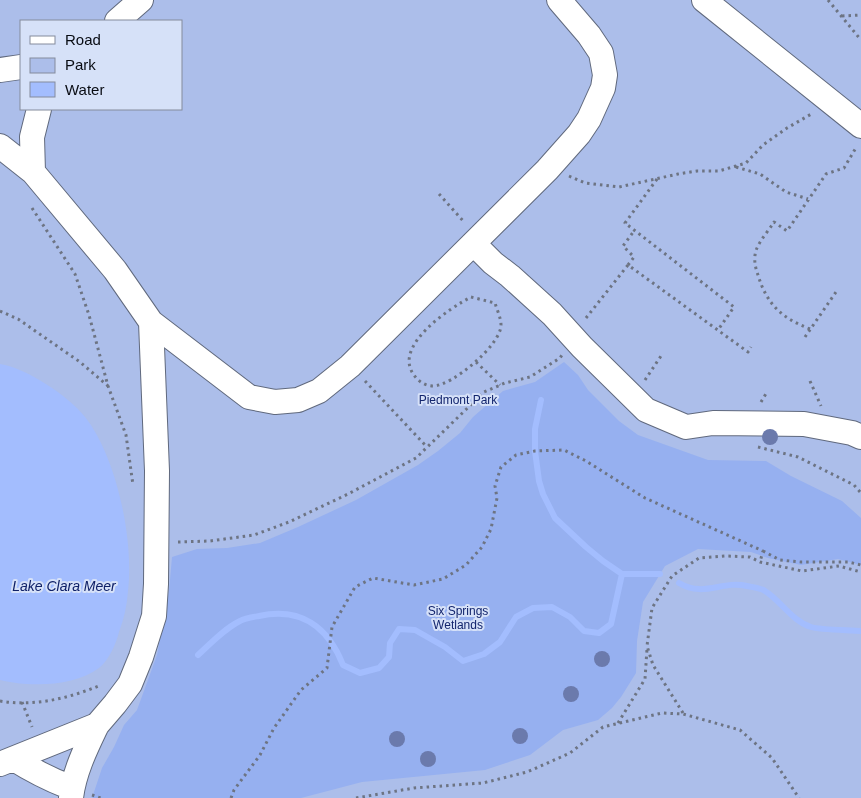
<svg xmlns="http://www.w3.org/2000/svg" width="861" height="798" viewBox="0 0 861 798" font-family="Arial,sans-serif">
	<rect width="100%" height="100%" fill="#d6e1f8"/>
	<!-- green -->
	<path fill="#acbeea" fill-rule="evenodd" d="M 0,0 L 861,0 L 861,798 L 0,798 ZM 21,21 L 181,21 L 181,109 L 21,109 Z"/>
	<!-- forest -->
	<path fill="#96b0f0" d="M 564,362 L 578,375 L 588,390 L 619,421 L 638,435 L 708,460 L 766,461 L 791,476 L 842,501 L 861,518 L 861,565 L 838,559 L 801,565 L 768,558 L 751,552 L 698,549 L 665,566 L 643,602 L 637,641 L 636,673 L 621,697 L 612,708 L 598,720 L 563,730 L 530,755 L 485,770 L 362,782 L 301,798 L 92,798 L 102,768 L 114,747 L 124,725 L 137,710 L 157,655 L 169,591 L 172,557 L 197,549 L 227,548 L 260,543 L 298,527 L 356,500 L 418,465 L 438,451 L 460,433 L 473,417 L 503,391 L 535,382 Z"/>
	<!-- water -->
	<path fill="#a3bdfe" d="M 0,364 C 26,368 69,396 85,417 C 117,457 134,541 128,591 C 127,605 124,619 119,632 C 116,644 109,660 99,668 C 74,687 29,687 0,680 Z"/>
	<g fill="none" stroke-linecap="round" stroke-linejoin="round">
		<!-- stream -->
		<path stroke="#a3bdfe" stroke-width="6" d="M 541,400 L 535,429 L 535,451 L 539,481 L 543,494 L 555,518 L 586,547 L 603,561 L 622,574 L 660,574
			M 679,583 C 704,598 722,580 747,586 C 752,587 761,588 765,591 C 781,601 792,621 811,627 C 820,630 849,630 861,631
			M 198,655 C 211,643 224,629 240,621 C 245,618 253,617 259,616 C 301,607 328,627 343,665 L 360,673 L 379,668 L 389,657 L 390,643 L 399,629 L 415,630 L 445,647 L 463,661 L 484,654 L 500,642 L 516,617 L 533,608 L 552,607 L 570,617 L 584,631 L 599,633 L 611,624 L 622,574"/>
		<defs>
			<path id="street" d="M 704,0 L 861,126
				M 117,21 L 141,0
				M 0,70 L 21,67
				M 0,146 L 33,172
				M 474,244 L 493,263 L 510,276 L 552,314 L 582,347 L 646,410 L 686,427 L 713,423 L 804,424 L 852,433 L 861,437
				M 151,322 L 249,397 L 275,402 L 298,400 L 319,391 L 350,366 L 547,170 L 579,134 L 589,119 L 603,88 L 605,75 L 601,53 L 589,35 L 559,0
				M 14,759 C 33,771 51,780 72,788
				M 0,764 L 97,725 L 115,704 L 130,684 L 141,657 L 154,616 L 156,584 L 157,471 L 151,322 L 115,270 L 33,172 L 32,137 L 39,109
				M 71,798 C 74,772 86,748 97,725"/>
		</defs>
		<!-- street casing -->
		<use href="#street" stroke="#60697d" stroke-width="26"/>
		<!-- path -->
		<path stroke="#6d7483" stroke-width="3" stroke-dasharray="2.5 4" stroke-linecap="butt" d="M 828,0 L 861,40
			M 842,16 L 861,15
			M 736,167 L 760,174 L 786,192 L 808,199
			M 569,176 L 585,183 L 619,187 L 678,174 L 697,171 L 719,171 L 746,163 L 763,145 L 787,128 L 813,113
			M 657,179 L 625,223 L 734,307 L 718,330
			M 439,194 L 465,223
			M 32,208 L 75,274 L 89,315 L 108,386 L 126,435 L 133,485
			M 628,265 L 634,257 L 623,246 L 634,231
			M 471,297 L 495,303 C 497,310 501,318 501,325 C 501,345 452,386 433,386 C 425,386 418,381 414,375 C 392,346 450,308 471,297 Z
			M 0,311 L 18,319 L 80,362 L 108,386
			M 586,318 L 628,265 L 748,352 L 751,347
			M 810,329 C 782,318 767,305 758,275 C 755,267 753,257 757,248 C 761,239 769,230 774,222 L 787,231 L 826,174 L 844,168 L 857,146
			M 805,337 L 836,292
			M 476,362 L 500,385
			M 645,380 L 661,356
			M 365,381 L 427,447
			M 810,381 L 821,406
			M 761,402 L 767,392
			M 758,447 L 798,457 L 854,485 L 861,493
			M 178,542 L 210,541 L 254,535 L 289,522 L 348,494 L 416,458 L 484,392 L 505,383 L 530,377 L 560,358 L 562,355
			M 763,551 L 780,560 L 801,562 L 848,562 L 861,565
			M 0,701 C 34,707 70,698 101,685
			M 22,702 L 32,727
			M 683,713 L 653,665 L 647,646 L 652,608 L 672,576 L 699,558 L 726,556 L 750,557 L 760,562 L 802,571 L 839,566 L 861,572
			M 618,723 L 645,679 L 647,649
			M 92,795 L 101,798
			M 231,798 L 234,790 L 260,755 L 274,728 L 301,690 L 327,668 L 332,627 L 355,587 L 373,578 L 414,585 L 443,579 L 466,565 L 482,547 L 491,529 L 497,498 L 495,486 L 501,467 L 516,455 L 535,451 L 564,450 L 586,461 L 645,498 L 763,551 L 760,562
			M 356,798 L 414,788 L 483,783 L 527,772 L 570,753 L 603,727 L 662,713 L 683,714 L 740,730 L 772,758 L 799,798"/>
		<!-- street -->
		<use href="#street" stroke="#fff" stroke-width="24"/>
	</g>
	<!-- trees -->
	<g fill="#6b7aac">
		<circle cx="770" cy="437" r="8"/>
		<circle cx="602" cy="659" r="8"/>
		<circle cx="571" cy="694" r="8"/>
		<circle cx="520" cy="736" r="8"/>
		<circle cx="397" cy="739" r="8"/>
		<circle cx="428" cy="759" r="8"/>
	</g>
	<g text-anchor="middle" stroke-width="4" stroke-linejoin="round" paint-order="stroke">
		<!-- park labels -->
		<g font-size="12" fill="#13256d" stroke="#d6e1f8">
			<text x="458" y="404">Piedmont Park</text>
			<text x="458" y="615">Six Springs<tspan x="458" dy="14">Wetlands</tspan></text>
		</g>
		<!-- water labels -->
		<g font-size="14" font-style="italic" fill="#0f2067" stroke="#d6e1f8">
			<text x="64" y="591">Lake Clara Meer</text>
		</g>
	</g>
	<!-- legend -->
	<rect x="20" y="20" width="162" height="90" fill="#d6e1f8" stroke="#848b9c"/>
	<rect x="30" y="36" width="25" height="8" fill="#ffffff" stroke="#848b9c"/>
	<text x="65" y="45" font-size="15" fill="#080b12">Road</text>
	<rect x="30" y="58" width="25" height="15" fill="#acbeea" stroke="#848b9c"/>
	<text x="65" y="70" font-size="15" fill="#080b12">Park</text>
	<rect x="30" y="82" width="25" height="15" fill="#a3bdfe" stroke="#848b9c"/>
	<text x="65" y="95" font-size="15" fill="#080b12">Water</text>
</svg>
